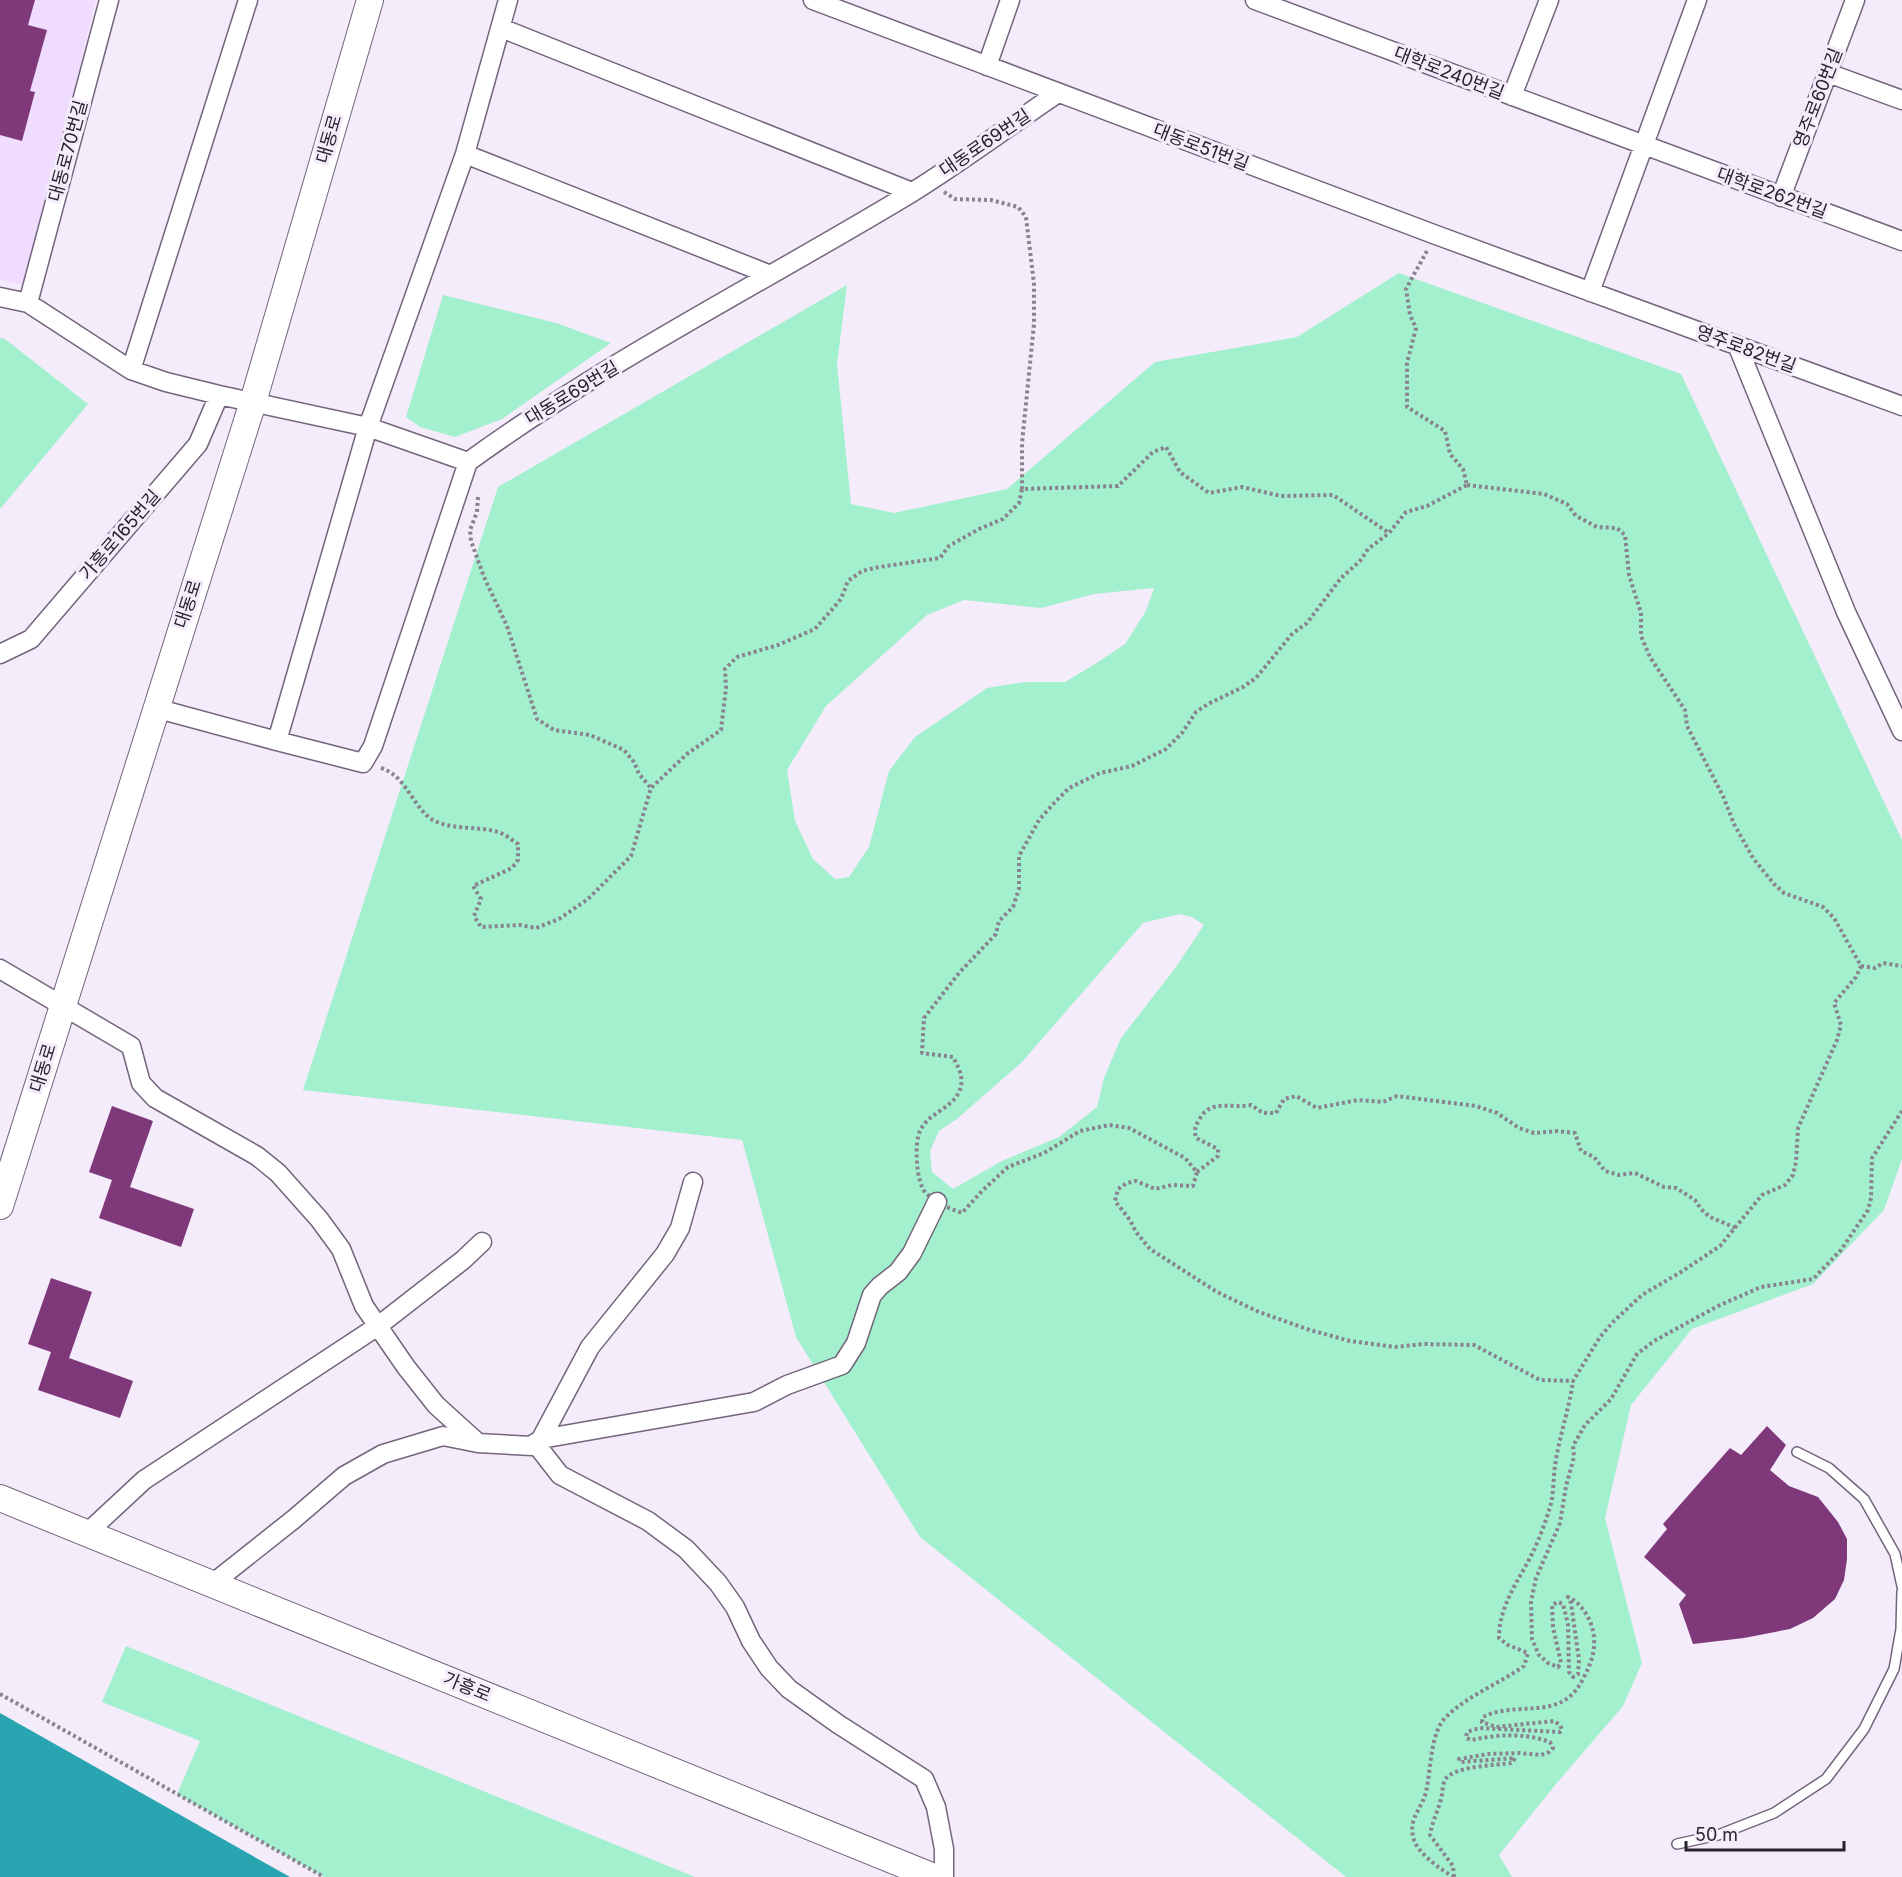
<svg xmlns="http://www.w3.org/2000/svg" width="1902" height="1877" viewBox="0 0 1902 1877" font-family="Inter,'Noto Sans KR',sans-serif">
	<rect width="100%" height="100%" fill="#f4ebfb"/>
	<!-- built -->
	<path fill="#efdcfe" d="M 0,0 L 96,0 L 26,286 L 0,280 Z"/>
	<!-- green -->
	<path fill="#a3f0ce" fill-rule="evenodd" d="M 1399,273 L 1681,374 L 1902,840 L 1902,1159 L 1884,1210 L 1813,1284 L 1692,1329 L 1631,1405 L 1605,1518 L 1642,1663 L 1623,1706 L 1556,1784 L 1499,1855 L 1512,1877 L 1346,1877 L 920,1537 L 796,1337 L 742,1140 L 303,1090 L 498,487 L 847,285 L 837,364 L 851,504 L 894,513 L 1007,489 L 1155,362 L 1297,337 ZM 1154,588 L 1146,611 L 1125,644 L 1095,664 L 1065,682 L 1025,682 L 987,688 L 915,737 L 889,771 L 869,847 L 849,877 L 835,879 L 813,859 L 795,821 L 787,770 L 826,706 L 927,615 L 964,600 L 1041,608 L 1094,594 ZM 1179,914 L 1192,917 L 1204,925 L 1176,967 L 1121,1038 L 1104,1078 L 1097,1107 L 1059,1137 L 1002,1161 L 953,1189 L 932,1172 L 930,1151 L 939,1131 L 958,1118 L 1021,1063 L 1143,923 Z
		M 443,295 L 556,323 L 611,343 L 502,419 L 455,437 L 420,427 L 406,417 Z
		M 0,338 L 5,339 L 88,404 L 0,509 Z
		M 126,1646 L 695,1877 L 324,1877 L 177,1794 L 200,1741 L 102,1702 Z"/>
	<!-- water -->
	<path fill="#28a5b0" d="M 0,1713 L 290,1877 L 0,1877 Z"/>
	<!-- building -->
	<path fill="#7f397b" d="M 0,0 L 35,0 L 28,25 L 47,30 L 30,91 L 35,92 L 22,141 L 0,135 Z
		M 112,1106 L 153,1121 L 130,1187 L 194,1209 L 181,1247 L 99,1218 L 112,1180 L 89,1172 Z
		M 51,1278 L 92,1292 L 69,1358 L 133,1381 L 120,1418 L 38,1390 L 51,1352 L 28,1344 Z
		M 1767,1426 L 1786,1445 L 1770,1470 L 1789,1486 L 1818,1497 L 1838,1522 L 1847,1539 L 1847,1559 L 1844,1580 L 1835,1599 L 1813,1618 L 1790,1629 L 1744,1638 L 1693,1644 L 1679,1604 L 1686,1595 L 1644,1557 L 1667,1529 L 1663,1524 L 1730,1448 L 1741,1455 Z"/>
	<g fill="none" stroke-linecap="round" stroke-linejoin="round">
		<defs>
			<path id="lane" d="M 1797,1452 L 1829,1468 L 1864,1499 L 1895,1554 L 1902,1586
				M 1677,1844 L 1718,1835 L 1774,1813 L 1826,1779 L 1864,1729 L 1894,1669 L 1901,1629 L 1902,1591"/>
			<path id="street" d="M 813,0 L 1436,235 L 1902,406
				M 1255,0 L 1902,241
				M 501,28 L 912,192
				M 987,66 L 1010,0
				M 1828,73 L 1902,100
				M 1512,96 L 1549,0
				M 465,154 L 768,274
				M 1781,197 L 1855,0
				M 1590,292 L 1697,0
				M 0,297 L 28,303 L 131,370 L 166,382 L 219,395 L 368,427 L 468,462 C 608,360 764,282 911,193 C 961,162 1009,126 1058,93
				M 28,303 L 109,0
				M 1738,347 L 1846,612 L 1902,731
				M 131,370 L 248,0
				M 0,654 L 31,639 L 198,444 L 219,395
				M 155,708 L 277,741 L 368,427 L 465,154 L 508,0
				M 277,741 L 363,763 L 373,746 L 468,462
				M 0,969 L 131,1046 L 141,1083 L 155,1098 L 257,1156 L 278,1173 L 319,1219 L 341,1249 L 364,1306 L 406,1367 L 436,1405 L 478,1443
				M 541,1439 L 754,1402 L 787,1385 L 842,1365 L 856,1343 L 872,1295 L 880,1286 L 898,1272 L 912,1253 L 937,1202
				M 535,1443 L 560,1475 L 648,1521 L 686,1549 L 718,1583 L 735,1607 L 751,1641 L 769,1668 L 789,1689 L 838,1724 L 924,1779 L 936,1807 L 944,1849 L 944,1877
				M 87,1533 L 144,1480 L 378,1326 L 463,1260 L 482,1242
				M 212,1584 L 294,1519 L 344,1476 L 383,1454 L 443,1436 L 478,1443 L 532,1446 L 541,1439 L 590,1347 L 665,1254 L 680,1228 L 693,1182"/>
			<path id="secondary" d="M 0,1206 L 253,402 L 370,0
				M 0,1498 L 934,1877"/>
		</defs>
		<!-- lane casing -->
		<use href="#lane" stroke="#72657c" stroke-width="12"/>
		<!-- street casing -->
		<use href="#street" stroke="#72657c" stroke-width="21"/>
		<!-- secondary casing -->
		<use href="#secondary" stroke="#72657c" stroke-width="28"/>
		<!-- path -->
		<path stroke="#89828f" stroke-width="4" stroke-dasharray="3 3" stroke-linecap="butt" d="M 944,192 L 955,199 L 991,200 L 1018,207 L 1026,217 L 1034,284 L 1034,324 L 1022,443 L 1022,489 L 1118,486 L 1153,452 L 1166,447 L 1180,472 L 1209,493 L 1242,487 L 1281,496 L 1333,495 L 1389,533
			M 1427,251 L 1406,289 L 1410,315 L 1416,328 L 1407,363 L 1407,407 L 1445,431 L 1450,454 L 1463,469 L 1467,485
			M 1467,485 L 1544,494 L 1567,504 L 1576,516 L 1597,527 L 1617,528 L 1625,535 L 1629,575 L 1641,613 L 1641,636 L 1650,657 L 1685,710 L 1687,726 L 1723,796 L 1734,824 L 1753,858 L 1774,884 L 1784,893 L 1823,907 L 1834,918 L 1861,966 L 1856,977 L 1834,1003 L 1841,1025 L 1837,1040 L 1798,1128 L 1796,1162 L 1793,1175 L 1785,1185 L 1762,1195 L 1720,1246 L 1681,1272 L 1642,1295 L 1613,1322 L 1600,1337 L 1573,1381 L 1540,1380 L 1474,1345 L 1424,1344 L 1395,1347 L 1350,1341 L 1310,1330 L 1259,1312 L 1217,1292 L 1150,1249 L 1136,1232 L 1130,1220 L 1115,1201 L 1118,1189 L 1127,1183 L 1136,1181 L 1155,1189 L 1172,1185 L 1193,1186 L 1197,1172 L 1185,1158 L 1129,1128 L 1109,1125 L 1080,1131 L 1044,1153 L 1008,1167 L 982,1191 L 962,1213 C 948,1208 936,1203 926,1193 C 916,1184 914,1143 920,1131 C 928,1113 951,1109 959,1092 C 965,1079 959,1068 953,1057 L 922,1053 L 924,1018 L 959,973 L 996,934 L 999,921 L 1013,907 L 1019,889 L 1019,856 L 1039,820 L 1055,802 L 1069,788 L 1100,773 L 1132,766 L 1166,749 L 1182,733 L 1196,712 L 1208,704 L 1243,687 L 1256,678 L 1292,634 L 1307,623 L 1341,578 L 1360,561 L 1368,549 L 1389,533 L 1406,512 L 1427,506 Z
			M 478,497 L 477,512 L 470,530 L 471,541 L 484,577 L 507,626 L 537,719 L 554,730 L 590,735 L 624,750 L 634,762 L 639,774 L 651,788
			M 381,768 C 408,776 414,813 437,822 C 456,830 479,826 498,832 C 505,834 512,840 518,844 L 518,860 L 512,868 L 473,886 L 481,899 L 474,916 L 481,927 L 520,925 L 536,928 L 559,919 L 588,899 L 631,856 L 651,788 L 687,754 L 721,730 L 726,688 L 725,669 L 737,657 L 778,645 L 815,629 L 841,599 L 848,581 L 862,571 L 879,567 L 940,558 L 949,546 L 979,529 L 1003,519 L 1019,503 L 1022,489
			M 1861,966 L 1875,968 L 1883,963 L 1902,966
			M 1197,1172 L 1218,1156 L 1218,1149 L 1196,1138 C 1194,1130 1195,1127 1199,1120 C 1210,1098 1232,1109 1251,1105 L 1263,1113 L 1276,1113 L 1284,1099 L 1296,1096 L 1317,1108 L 1358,1100 L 1383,1102 L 1397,1096 L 1476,1106 L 1497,1113 L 1519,1128 L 1534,1133 L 1557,1131 L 1575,1133 L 1581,1151 L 1594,1157 L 1605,1171 L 1619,1175 L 1635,1173 L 1664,1187 L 1676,1188 L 1695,1200 L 1701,1209 L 1710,1217 L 1736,1228
			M 0,1694 L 324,1877
			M 1454,1877 L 1453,1866 L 1430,1835 C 1432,1822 1438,1811 1441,1799 C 1443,1793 1442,1786 1445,1780 C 1452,1766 1498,1765 1512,1763 L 1515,1758 L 1461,1762 L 1459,1759 L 1488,1754 L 1519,1753 L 1541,1755 L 1549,1752 L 1553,1748 L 1550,1742 C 1525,1733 1499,1734 1472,1740 L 1466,1738 L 1467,1732 L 1479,1728 L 1560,1732 L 1562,1730 L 1560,1725 L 1554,1721 L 1496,1727 L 1482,1722 L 1483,1717 C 1519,1699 1562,1724 1584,1677 C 1591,1663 1595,1653 1594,1638 C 1593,1622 1583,1604 1568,1597 L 1571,1603 L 1579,1660 L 1578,1674 L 1573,1677 L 1569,1672 L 1568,1624 L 1563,1604 L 1558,1602 L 1552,1605 L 1553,1627 L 1561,1663 L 1558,1667 L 1548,1663 L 1539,1655 L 1532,1639 L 1531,1602 L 1536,1578 L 1560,1523 L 1566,1486 L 1574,1457 L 1573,1446 L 1585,1425 L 1611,1399 L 1637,1354 L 1654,1341 L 1718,1306 L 1761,1287 L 1813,1279 L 1841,1250 L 1868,1210 L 1871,1198 L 1872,1158 L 1902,1111
			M 1454,1877 C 1442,1871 1418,1853 1414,1840 C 1407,1819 1422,1809 1426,1792 C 1431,1771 1430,1732 1446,1717 C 1468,1695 1499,1684 1524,1666 L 1528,1653 L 1508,1645 L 1499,1638 C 1499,1608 1516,1584 1530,1558 C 1538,1542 1545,1524 1550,1507 C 1554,1494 1553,1479 1555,1466 C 1559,1437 1569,1410 1573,1381"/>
		<!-- lane -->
		<use href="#lane" stroke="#fff" stroke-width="9"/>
		<!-- street -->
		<use href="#street" stroke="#fff" stroke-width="18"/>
		<!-- secondary -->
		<use href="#secondary" stroke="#fff" stroke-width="26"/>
	</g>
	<g text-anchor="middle" stroke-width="6" stroke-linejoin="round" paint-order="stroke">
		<!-- street labels -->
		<g font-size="18" fill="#29232d" stroke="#f4ebfb">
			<text transform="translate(1449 73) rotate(21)" y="6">대학로240번길</text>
			<text transform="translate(1818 98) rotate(-69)" y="6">영주로60번길</text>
			<text transform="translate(329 139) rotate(-74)" y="6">대동로</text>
			<text transform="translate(985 143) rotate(-34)" y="6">대동로69번길</text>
			<text transform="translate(1201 147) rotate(21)" y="6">대동로51번길</text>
			<text transform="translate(68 151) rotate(-75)" y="6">대동로70번길</text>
			<text transform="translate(1772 193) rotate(20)" y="6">대학로262번길</text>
			<text transform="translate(1746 349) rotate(20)" y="6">영주로82번길</text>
			<text transform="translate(572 393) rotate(-31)" y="6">대동로69번길</text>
			<text transform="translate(120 535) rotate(-49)" y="6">가흥로165번길</text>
			<text transform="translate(188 604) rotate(-72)" y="6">대동로</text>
			<text transform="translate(43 1068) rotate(-73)" y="6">대동로</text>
			<text transform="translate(467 1687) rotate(22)" y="6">가흥로</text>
		</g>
	</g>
	<!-- scale -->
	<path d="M1686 1841v9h158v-9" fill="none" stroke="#29232d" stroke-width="3"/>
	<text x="1695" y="1841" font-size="18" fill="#29232d" stroke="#f4ebfb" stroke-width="4.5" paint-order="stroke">50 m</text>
</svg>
